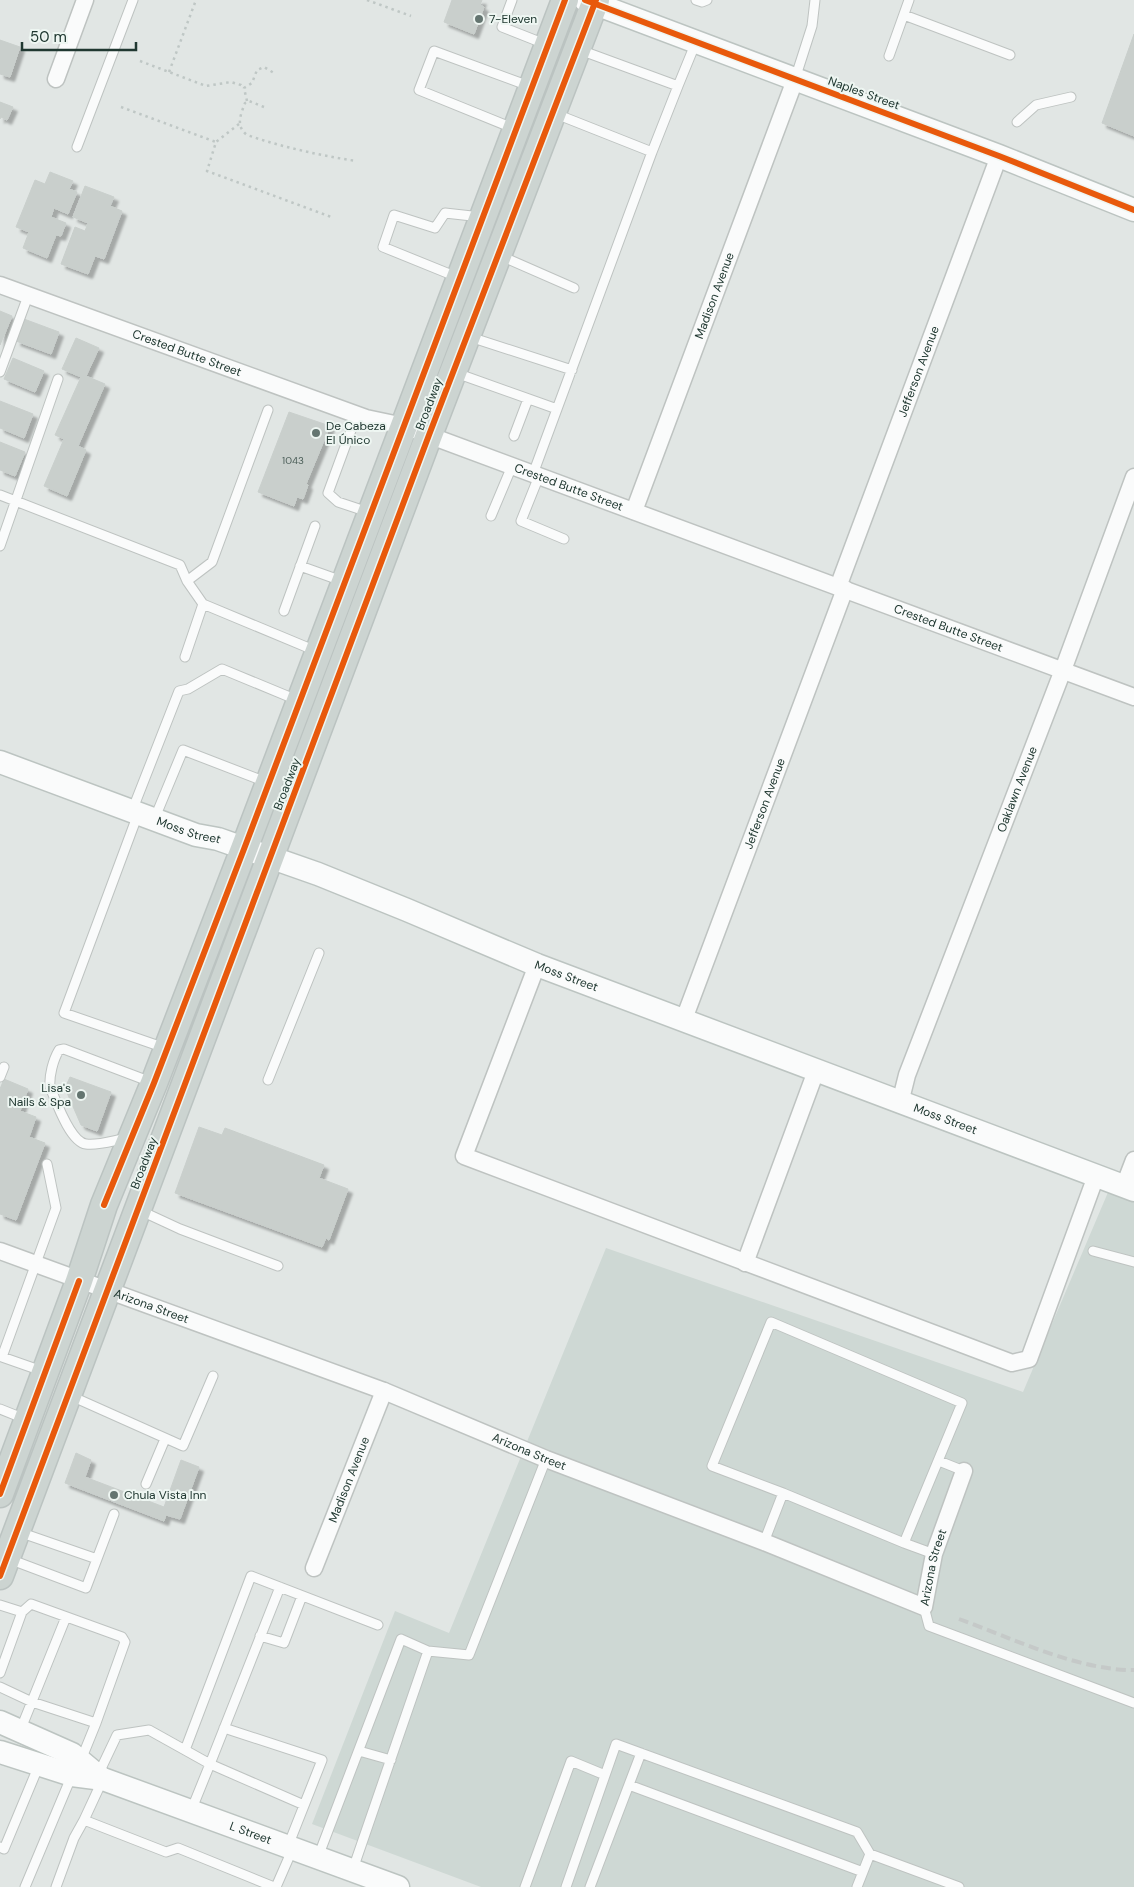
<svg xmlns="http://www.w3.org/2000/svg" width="1134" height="1887" viewBox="0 0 1134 1887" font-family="'DM Sans',sans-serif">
	<defs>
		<filter id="shadow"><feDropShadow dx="4.5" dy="4.5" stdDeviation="1" flood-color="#0004"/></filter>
	</defs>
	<rect width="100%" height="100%" fill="#e1e6e4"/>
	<!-- built -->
	<path fill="#ced8d4" d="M 1109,1190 L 1134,1201 L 1134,1887 L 481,1887 L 312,1824 L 395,1611 L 449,1633 L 606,1248 L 1023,1392 Z"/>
	<!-- building -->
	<path fill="#c9cfcc" stroke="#c9cfcc" filter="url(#shadow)" d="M 452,0 L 482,0 L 480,5 L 484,7 L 474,34 L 444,22 Z
		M 1134,34 L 1134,136 L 1102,123 Z
		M 0,40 L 20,47 L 10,77 L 0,74 Z
		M 0,102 L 13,107 L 7,120 L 1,117 L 0,119 Z
		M 50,172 L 73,181 L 69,189 L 77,192 L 68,214 L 54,208 L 51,217 L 66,223 L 61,236 L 56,235 L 47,258 L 23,248 L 29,232 L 16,227 L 35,180 L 45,184 Z
		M 85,186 L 114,197 L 110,206 L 122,211 L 104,259 L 95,256 L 88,274 L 61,264 L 75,227 L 85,231 L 88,223 L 73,217 Z
		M 0,311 L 12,316 L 0,345 Z
		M 24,319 L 59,332 L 51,354 L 16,341 Z
		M 76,338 L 99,348 L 86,376 L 105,384 L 78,446 L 86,450 L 67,496 L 44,486 L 64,439 L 55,435 L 81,377 L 62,369 Z
		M 13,358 L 44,371 L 35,392 L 4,379 Z
		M 0,401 L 33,414 L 24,438 L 0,428 Z
		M 289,412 L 330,426 L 306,484 L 308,485 L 303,499 L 297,497 L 294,506 L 258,492 Z
		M 0,442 L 25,452 L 15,476 L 0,470 Z
		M 70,1077 L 111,1092 L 97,1131 L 81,1125 L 65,1088 Z
		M 4,1079 L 28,1089 L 20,1111 L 36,1117 L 29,1137 L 45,1143 L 16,1220 L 0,1214 L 0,1089 Z
		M 199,1127 L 222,1135 L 225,1128 L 324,1165 L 319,1178 L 348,1189 L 329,1240 L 326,1238 L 322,1247 L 175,1193 Z
		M 76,1453 L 91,1460 L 85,1477 L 164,1507 L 181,1460 L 199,1467 L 180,1519 L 166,1515 L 164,1521 L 65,1483 Z"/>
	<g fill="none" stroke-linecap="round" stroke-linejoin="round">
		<defs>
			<path id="lane" d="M 512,0 L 502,27 L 545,44
				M 696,0 L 702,2 L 707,0
				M 904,15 L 1010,55
				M 889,56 L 909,0
				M 795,79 L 812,26 L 815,0
				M 678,86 L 696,42
				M 556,114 L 652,152 L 678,86 L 580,50
				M 1017,122 L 1036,105 L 1071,97
				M 515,129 L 419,90 L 434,51 L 529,86
				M 77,147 L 133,0
				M 501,256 L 574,288
				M 457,277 L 383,247 L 394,215 L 435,228 L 445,213 L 481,217
				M 470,337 L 572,370
				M 0,372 L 28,296
				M 456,373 L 557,409
				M 357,414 L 328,493 L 338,502 L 368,512
				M 514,436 L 528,399
				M 533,474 L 652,152
				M 539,476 L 521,521 L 564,539
				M 0,495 L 180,565 L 187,581 L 203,604 L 316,651
				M 491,516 L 512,466
				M 0,546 L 58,379
				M 300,566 L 342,581
				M 187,581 L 212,562 L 268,410
				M 284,611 L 315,526
				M 185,657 L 203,604
				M 132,811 L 179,691 L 188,689 L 222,669 L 297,700
				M 138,814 L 64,1013 L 165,1048
				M 154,820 L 183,750 L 266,782
				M 0,1077 L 4,1067
				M 268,1080 L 319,953
				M 128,1138 C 115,1140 98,1146 86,1144 C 70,1142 56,1101 50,1087 C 49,1076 53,1060 59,1050 L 64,1049 L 151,1082
				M 139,1210 L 180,1229 L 278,1266
				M 1093,1251 L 1134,1262
				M 42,1371 L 2,1357 L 56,1208 L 47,1164
				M 71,1396 L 183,1446 L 213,1376
				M 0,1409 L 25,1419
				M 939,1461 L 964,1471
				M 146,1484 L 165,1439
				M 783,1493 L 904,1543
				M 19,1532 L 97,1559
				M 764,1542 L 783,1493 L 712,1466 L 771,1322 L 962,1403 L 904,1543 L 934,1554
				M 9,1559 L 86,1588 L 114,1514
				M 280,1587 L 210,1764 L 304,1805
				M 0,1605 L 22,1612 L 31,1604 L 122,1637 L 125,1642 L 96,1723
				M 924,1607 L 929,1626 L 1134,1703
				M 260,1636 L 284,1643 L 302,1596
				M 428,1651 L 469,1655 L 546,1459
				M 0,1673 L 22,1612
				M 0,1687 L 32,1702 L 96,1723 L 81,1760
				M 224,1728 L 322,1760 L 288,1846
				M 20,1731 L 66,1617
				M 185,1750 L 251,1576 L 378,1625
				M 359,1751 L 391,1760
				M 98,1775 L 117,1735 L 149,1730 L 210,1764 L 191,1811
				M 103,1779 L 84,1820 L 166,1852 L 178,1848 L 274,1887
				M 629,1785 L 863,1872
				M 0,1847 L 4,1849 L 39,1765
				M 318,1857 L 401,1639 L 428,1651 L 353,1869
				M 25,1887 L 72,1775
				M 56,1887 L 74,1838 L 84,1820
				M 276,1887 L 293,1848
				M 525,1887 L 571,1761 L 605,1775
				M 566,1887 L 616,1744 L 857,1832 L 870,1854
				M 590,1887 L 641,1753
				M 857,1887 L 870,1854 L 959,1887"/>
			<g id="street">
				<path d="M 56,79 L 85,0"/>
				<path id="s1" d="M 0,285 L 366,418 L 404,426 L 1134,697"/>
				<path id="s2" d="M 634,511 L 795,80"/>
				<path id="s3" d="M 838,587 L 999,156"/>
				<path d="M 537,965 L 464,1156 L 1012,1363 L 1029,1359 L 1096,1176"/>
				<path id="s4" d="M 684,1019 L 845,589"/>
				<path id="s5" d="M 900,1103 L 907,1075 L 1063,670 L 1134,477"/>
				<path d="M 1124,1186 L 1134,1160"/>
				<path id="s6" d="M 0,1251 L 384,1391 L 546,1459 L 764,1542 L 924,1607 L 934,1554 L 964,1471"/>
				<path d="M 745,1263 L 816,1071"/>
				<path id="s7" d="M 314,1568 L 384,1391"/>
			</g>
			<g id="secondary">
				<path d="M 585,0 L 999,156 L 1134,210"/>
				<path id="s8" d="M 0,762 L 196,835 L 218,839 L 318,874 L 407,910 L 537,965 L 1134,1190"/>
				<path d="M 0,1722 L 72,1754 L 102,1779"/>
				<path id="s9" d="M 0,1752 L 72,1775 L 103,1779 L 398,1887"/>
			</g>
			<path id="primary" d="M 0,1494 L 79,1281 L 104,1205 L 154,1083 L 244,849 L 565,0
				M 0,1576 L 429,435 L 596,0"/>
		</defs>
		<!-- lane casing -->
		<use href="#lane" stroke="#bec3c1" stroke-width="11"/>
		<!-- street casing -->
		<use href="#street" stroke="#bec3c1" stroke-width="19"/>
		<!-- secondary casing -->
		<use href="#secondary" stroke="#bcc4c1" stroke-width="25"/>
		<!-- primary casing -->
		<use href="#primary" stroke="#bbc3c1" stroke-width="29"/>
		<!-- path -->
		<path stroke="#bfc7c5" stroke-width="2.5" stroke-dasharray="2.5 4" stroke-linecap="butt" d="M 367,0 L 411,16
			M 140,61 L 206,86 L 231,82 L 241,85 L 244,88
			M 169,72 L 196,0
			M 247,101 L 244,88 L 252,83 L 257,70 L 264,67 L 274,73
			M 121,107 L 216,142
			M 264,107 L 249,101 L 245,103 C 241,114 235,126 247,135 C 282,147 318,155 356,161
			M 239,124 L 216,142 L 207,171 L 334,218"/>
		<!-- lane -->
		<use href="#lane" stroke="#fafbfb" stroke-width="9"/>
		<!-- street -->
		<use href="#street" stroke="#fafbfb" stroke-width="16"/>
		<!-- secondary -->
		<use href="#secondary" stroke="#fafbfb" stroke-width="22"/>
		<!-- primary -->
		<use href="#primary" stroke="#ccd4d1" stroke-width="26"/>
		<!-- rail -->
		<path stroke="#c5c9c8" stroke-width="4" stroke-dasharray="10 5" stroke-linecap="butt" d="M 959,1619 C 1011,1638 1080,1671 1134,1670"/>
		<defs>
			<path id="cycleway" d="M 585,0 L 999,156 L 1134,210
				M 104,1205 L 154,1083 L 244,849 L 565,0
				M 0,1494 L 79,1281
				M 0,1576 L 429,435 L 596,0"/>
		</defs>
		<!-- cycleway casing -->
		<use href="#cycleway" stroke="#eef6f2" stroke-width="9"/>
		<!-- cycleway -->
		<use href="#cycleway" stroke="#e8590c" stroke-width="6"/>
	</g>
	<!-- markers -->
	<g fill="#647570" stroke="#eef6f2" stroke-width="2">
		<circle cx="479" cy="19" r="5"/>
		<circle cx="316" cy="433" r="5"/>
		<circle cx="81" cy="1095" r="5"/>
		<circle cx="114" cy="1495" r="5"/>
	</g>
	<g text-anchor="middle" stroke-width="4" stroke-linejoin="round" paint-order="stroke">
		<!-- number labels -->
		<g font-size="10" fill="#4b5e58">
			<text x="293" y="464">1043</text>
		</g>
		<!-- poi labels -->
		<g font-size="12" fill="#203831" stroke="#eef6f2" text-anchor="start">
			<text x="489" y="23">7-Eleven</text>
			<text x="326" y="430">De Cabeza<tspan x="326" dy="14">El Único</tspan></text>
			<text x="71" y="1092" text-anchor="end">Lisa's<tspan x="71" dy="14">Nails &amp; Spa</tspan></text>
			<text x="124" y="1499">Chula Vista Inn</text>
		</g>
		<!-- street labels -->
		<g font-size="12" fill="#203831" stroke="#eef6f2">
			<text transform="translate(864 93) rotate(20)" y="4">Naples Street</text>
			<text dy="4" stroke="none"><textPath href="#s2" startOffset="230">Madison Avenue</textPath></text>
			<text dy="4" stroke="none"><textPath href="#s1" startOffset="199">Crested Butte Street</textPath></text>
			<text dy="4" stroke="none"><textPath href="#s3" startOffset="230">Jefferson Avenue</textPath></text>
			<text transform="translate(429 404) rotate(-69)" y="4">Broadway</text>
			<text dy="4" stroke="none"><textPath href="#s1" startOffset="604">Crested Butte Street</textPath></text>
			<text dy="4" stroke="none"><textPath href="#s1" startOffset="1009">Crested Butte Street</textPath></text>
			<text transform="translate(287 784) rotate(-69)" y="4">Broadway</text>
			<text dy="4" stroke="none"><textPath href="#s5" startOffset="335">Oaklawn Avenue</textPath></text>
			<text dy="4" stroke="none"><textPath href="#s4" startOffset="230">Jefferson Avenue</textPath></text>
			<text dy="4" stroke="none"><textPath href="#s8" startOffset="201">Moss Street</textPath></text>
			<text dy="4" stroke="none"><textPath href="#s8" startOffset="606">Moss Street</textPath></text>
			<text dy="4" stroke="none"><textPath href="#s8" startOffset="1011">Moss Street</textPath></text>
			<text transform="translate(144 1163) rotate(-69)" y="4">Broadway</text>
			<text dy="4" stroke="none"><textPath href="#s6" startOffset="161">Arizona Street</textPath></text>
			<text dy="4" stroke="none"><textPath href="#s6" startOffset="566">Arizona Street</textPath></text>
			<text dy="4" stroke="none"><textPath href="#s7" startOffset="95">Madison Avenue</textPath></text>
			<text dy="4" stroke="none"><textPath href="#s6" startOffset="1031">Arizona Street</textPath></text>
			<text dy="4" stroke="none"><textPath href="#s9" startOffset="264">L Street</textPath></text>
		</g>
	</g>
	<!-- scale -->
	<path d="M22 42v8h114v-8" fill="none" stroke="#203831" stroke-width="2.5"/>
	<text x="30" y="42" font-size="15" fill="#203831" stroke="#eef6f2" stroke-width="4" paint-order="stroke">50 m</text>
</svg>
